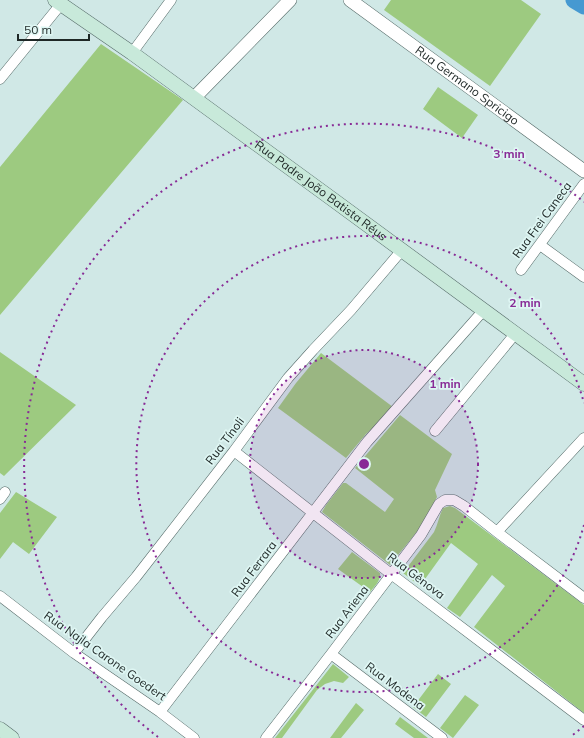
<svg xmlns="http://www.w3.org/2000/svg" width="584" height="738" viewBox="0 0 584 738" font-family="Mulish,sans-serif">
	<rect width="100%" height="100%" fill="#d0e8e6"/>
	<!-- green -->
	<path fill="#9dca80" d="M 391,0 L 521,0 L 541,14 L 490,86 L 384,10 Z
		M 101,44 L 183,100 L 0,315 L 0,167 Z
		M 438,87 L 478,115 L 462,138 L 423,109 Z
		M 0,352 L 76,405 L 4,476 L 0,473 Z
		M 321,353 L 393,407 L 382,420 L 366,434 L 346,458 L 278,408 L 296,383 Z
		M 400,415 L 452,454 L 435,490 L 437,497 L 424,523 L 390,565 L 322,512 L 326,505 L 343,483 L 346,483 L 385,512 L 394,499 L 355,468 Z
		M 16,492 L 57,517 L 29,554 L 13,542 L 0,559 L 0,513 Z
		M 450,506 L 455,508 L 584,605 L 584,713 L 474,627 L 505,586 L 492,575 L 460,617 L 447,608 L 478,564 L 451,543 L 420,586 L 403,573 L 434,532 C 438,524 439,516 443,508 Z
		M 352,552 L 380,573 C 381,581 374,587 370,592 L 338,569 Z
		M 333,664 L 349,677 L 343,683 L 334,681 L 325,684 L 317,690 L 282,738 L 275,738 Z
		M 438,674 L 451,684 L 426,717 L 413,707 Z
		M 465,695 L 479,705 L 453,738 L 440,728 Z
		M 356,703 L 364,710 L 341,738 L 330,738 Z
		M 400,717 L 428,738 L 414,738 L 395,724 Z"/>
	<g fill="none" stroke-linecap="round" stroke-linejoin="round">
		<!-- river -->
		<path stroke="#4699d1" stroke-width="17" d="M 574,0 L 584,6"/>
		<defs>
			<path id="minor" d="M 132,53 L 171,0
				M 0,79 L 61,4
				M 540,245 L 584,277
				M 521,270 L 584,184
				M 435,431 L 515,334
				M 234,451 L 391,574 L 584,720
				M 0,499 L 5,492
				M 497,532 L 584,438
				M 0,596 L 74,653 L 160,712 L 194,738
				M 74,653 L 102,617 L 136,577 L 234,451 L 288,378 L 313,350 L 351,310 L 402,250
				M 331,654 L 442,738
				M 160,712 L 367,442 L 483,311
				M 266,738 L 331,654 L 421,535 L 439,504 L 445,500 L 454,500 L 464,506 L 497,532 L 584,598"/>
			<g id="tertiary">
				<path id="s1" d="M 350,0 L 584,171"/>
				<path d="M 194,98 L 290,0"/>
			</g>
			<g id="secondary">
				<path id="s2" d="M 55,0 L 132,53 L 328,196 L 584,384"/>
				<path d="M 0,729 L 12,738"/>
			</g>
		</defs>
		<!-- minor casing -->
		<use href="#minor" stroke="#556a68" stroke-width="11"/>
		<!-- tertiary casing -->
		<use href="#tertiary" stroke="#556a68" stroke-width="14"/>
		<!-- secondary casing -->
		<use href="#secondary" stroke="#556a68" stroke-width="15"/>
		<!-- minor -->
		<use href="#minor" stroke="#fff" stroke-width="10"/>
		<!-- tertiary -->
		<use href="#tertiary" stroke="#fff" stroke-width="13"/>
		<!-- secondary -->
		<use href="#secondary" stroke="#c8e9da" stroke-width="14"/>
	</g>
	<!-- distance rings -->
	<circle cx="364" cy="464" r="114" fill="#882b96" fill-opacity=".12"/>
	<g fill="none" stroke="#882b96" stroke-width="2" stroke-dasharray="2 4">
		<circle cx="364" cy="464" r="114"/>
		<path d="M584 525A228 228 0 1 1 584 403"/>
		<path d="M584 726A342 342 0 0 1 570 737M158 737A342 342 0 1 1 584 202"/>
	</g>
	<g text-anchor="middle" stroke-width="3.5" stroke-linejoin="round" paint-order="stroke">
		<!-- street labels -->
		<g font-size="12" fill="#1e2726" stroke="#def6f3">
			<text dy="4" stroke="none"><textPath href="#s1" startOffset="145">Rua Germano Spricigo</textPath></text>
			<text dy="4" stroke="none"><textPath href="#s2" startOffset="327">Rua Padre João Batista Réus</textPath></text>
			<text transform="translate(542 220) rotate(-54)" y="4">Rua Frei Caneca</text>
			<text transform="translate(225 441) rotate(-53)" y="4">Rua Tínoli</text>
			<text transform="translate(254 569) rotate(-53)" y="4">Rua Ferrara</text>
			<text transform="translate(416 576) rotate(37)" y="4">Rua Gênova</text>
			<text transform="translate(347 612) rotate(-53)" y="4">Rua Ariena</text>
			<text transform="translate(105 656) rotate(35)" y="4">Rua Najla Carone Goedert</text>
			<text transform="translate(395 686) rotate(37)" y="4">Rua Modena</text>
		</g>
	</g>
	<circle cx="364" cy="464" r="6" fill="#882b96" stroke="#def6f3" stroke-width="2"/>
	<g font-size="12" text-anchor="middle" font-weight="bold" fill="#882b96" stroke="#def6f3" stroke-width="3.5" stroke-linejoin="round" paint-order="stroke">
		<text x="509" y="158">3 min</text>
		<text x="525" y="307">2 min</text>
		<text x="445" y="388">1 min</text>
	</g>
	<!-- scale -->
	<path d="M18 34v6h71v-6" fill="none" stroke="#1e2726" stroke-width="2"/>
	<text x="24" y="34" font-size="12" fill="#1e2726" stroke="#def6f3" stroke-width="3" paint-order="stroke">50 m</text>
</svg>
